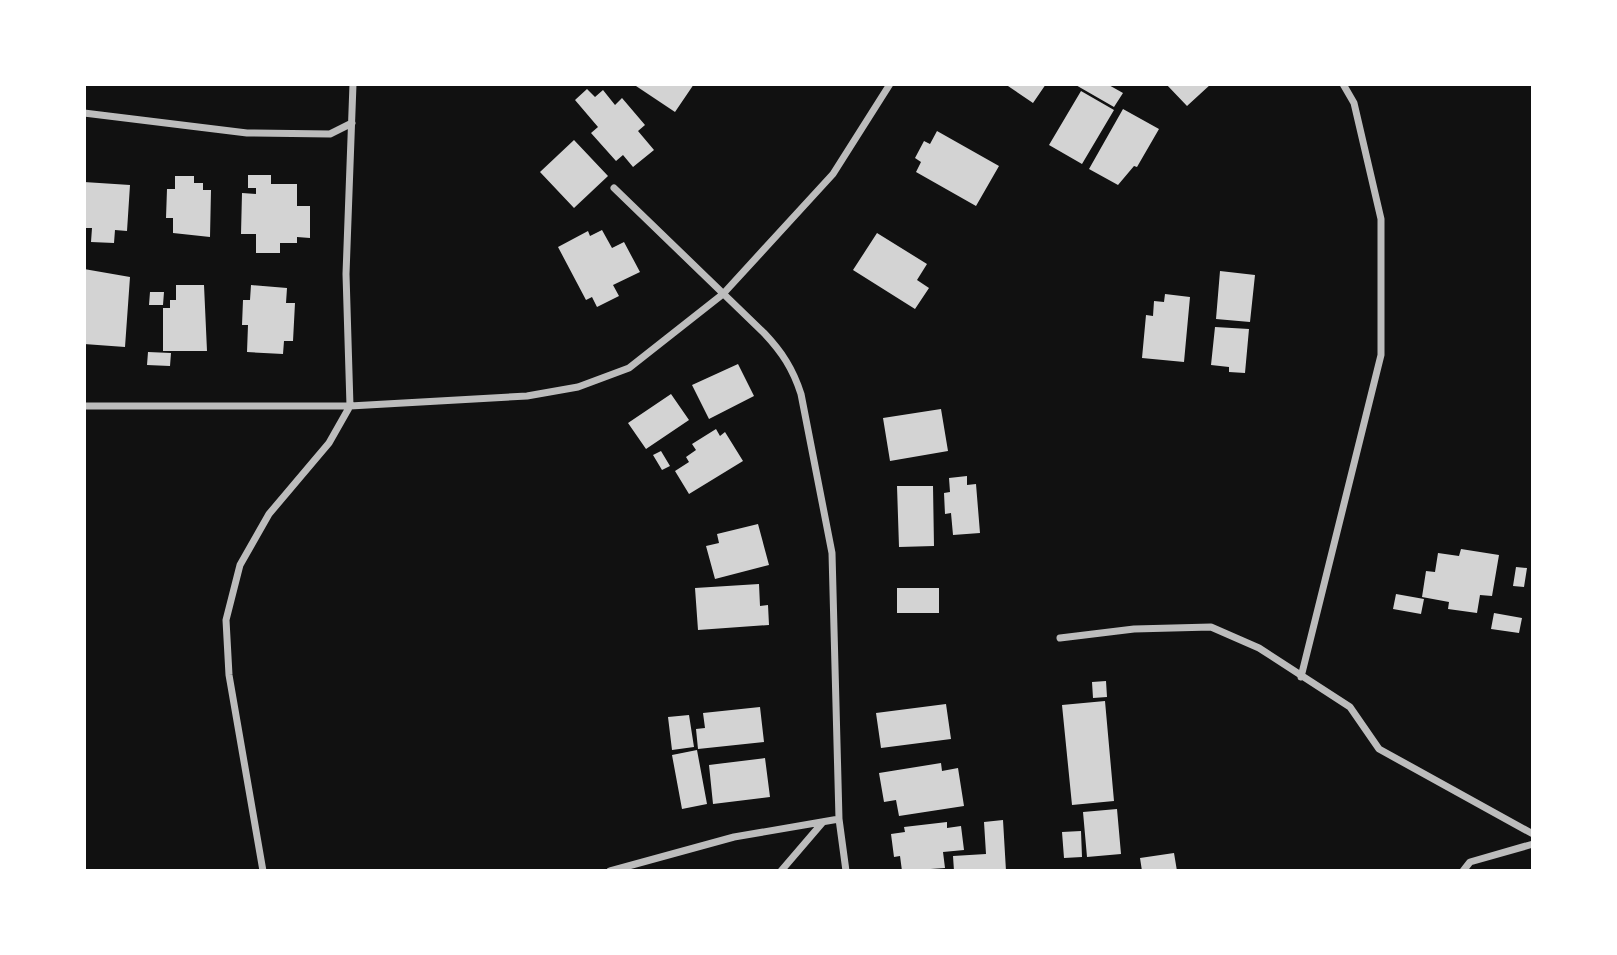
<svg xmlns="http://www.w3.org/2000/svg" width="1617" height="955" viewBox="0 0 1617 955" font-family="'Noto Serif',serif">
	<rect width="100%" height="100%" fill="#111"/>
	<!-- building -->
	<path fill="#d3d3d3" d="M 633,84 L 694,84 L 675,112 Z
		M 1005,84 L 1046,84 L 1033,103 Z
		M 1074,84 L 1107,84 L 1123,93 L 1114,107 Z
		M 1166,84 L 1211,84 L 1187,106 Z
		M 587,89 L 595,97 L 603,90 L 615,105 L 622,98 L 645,125 L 638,131 L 654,150 L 633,167 L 623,155 L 616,161 L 591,133 L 598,127 L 575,100 Z
		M 1081,91 L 1114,110 L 1082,164 L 1049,145 Z
		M 1123,109 L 1159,129 L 1137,167 L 1134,166 L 1118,185 L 1089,169 Z
		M 937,131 L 999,166 L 976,206 L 916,172 L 921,162 L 915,158 L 924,141 L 930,144 Z
		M 574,140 L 608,176 L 574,208 L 540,172 Z
		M 248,175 L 271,175 L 271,184 L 297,184 L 297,206 L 310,206 L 310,238 L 297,237 L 297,243 L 280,243 L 280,253 L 256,253 L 256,234 L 241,234 L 242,193 L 256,194 L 256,188 L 248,188 Z
		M 175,176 L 194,176 L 194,183 L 203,183 L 203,190 L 211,190 L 210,237 L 173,233 L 173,218 L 166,218 L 167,189 L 175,189 Z
		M 84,182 L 130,185 L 127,231 L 115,230 L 114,243 L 91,242 L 92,228 L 84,228 Z
		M 602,230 L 612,248 L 624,242 L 640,272 L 613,285 L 619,296 L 597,307 L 592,297 L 586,300 L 558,247 L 588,231 L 590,236 Z
		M 877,233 L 927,264 L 917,280 L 929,288 L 915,309 L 853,270 Z
		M 84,269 L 130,277 L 125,347 L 84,344 Z
		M 1220,271 L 1255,275 L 1250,322 L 1216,319 Z
		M 176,285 L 204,285 L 207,351 L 163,351 L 163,308 L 170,308 L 170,300 L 176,300 Z
		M 251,285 L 287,288 L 286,303 L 295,303 L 293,341 L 284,341 L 283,354 L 247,352 L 248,325 L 242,325 L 243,300 L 250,300 Z
		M 150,292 L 164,292 L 163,305 L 149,305 Z
		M 1165,294 L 1190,297 L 1184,362 L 1142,358 L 1146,315 L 1153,316 L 1154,301 L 1164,302 Z
		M 1215,327 L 1249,329 L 1245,373 L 1229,372 L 1229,367 L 1211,365 Z
		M 148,352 L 171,353 L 170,366 L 147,365 Z
		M 738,364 L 754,396 L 709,419 L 692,385 Z
		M 671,394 L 689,420 L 646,449 L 628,423 Z
		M 941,409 L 948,451 L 890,461 L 883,418 Z
		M 716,429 L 720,436 L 725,432 L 743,461 L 689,494 L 675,471 L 689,462 L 686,457 L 696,450 L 692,444 Z
		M 661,451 L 670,466 L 662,470 L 653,455 Z
		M 967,476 L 967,485 L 976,484 L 980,533 L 953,535 L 951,513 L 945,514 L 944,493 L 950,492 L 949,478 Z
		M 897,486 L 933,486 L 934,546 L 899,547 Z
		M 758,524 L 769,565 L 715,579 L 706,546 L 719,543 L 717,534 Z
		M 1461,549 L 1499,555 L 1492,596 L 1480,595 L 1477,613 L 1448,609 L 1449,602 L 1422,597 L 1426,571 L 1435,572 L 1438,553 L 1459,556 Z
		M 1516,567 L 1527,568 L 1524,587 L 1513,586 Z
		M 759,584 L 760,606 L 768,605 L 769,625 L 698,630 L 695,588 Z
		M 897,588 L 939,588 L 939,613 L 897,613 Z
		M 1396,594 L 1424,599 L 1421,614 L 1393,609 Z
		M 1494,613 L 1522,618 L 1519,633 L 1491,629 Z
		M 1106,681 L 1107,697 L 1093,698 L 1092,682 Z
		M 1105,701 L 1114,801 L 1072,805 L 1062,705 Z
		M 946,704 L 951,739 L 881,748 L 876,713 Z
		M 760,707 L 764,742 L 698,749 L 696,729 L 705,728 L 703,713 Z
		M 689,715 L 694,747 L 672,750 L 668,717 Z
		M 697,750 L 707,804 L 682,809 L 672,755 Z
		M 765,758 L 770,797 L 713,804 L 709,765 Z
		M 941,763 L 942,771 L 958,768 L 964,806 L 899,816 L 896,800 L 884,802 L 879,773 Z
		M 1117,809 L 1121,854 L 1087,857 L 1083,812 Z
		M 1003,820 L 1006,871 L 954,871 L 953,856 L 986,854 L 984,822 Z
		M 947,822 L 947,828 L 961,826 L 964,850 L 943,852 L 945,868 L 902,871 L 900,856 L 894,857 L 891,834 L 905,832 L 904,827 Z
		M 1081,831 L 1082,857 L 1064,858 L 1062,832 Z
		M 1174,853 L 1177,871 L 1142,871 L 1140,858 Z"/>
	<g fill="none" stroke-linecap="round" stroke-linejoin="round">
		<!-- minor -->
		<path stroke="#bcbcbc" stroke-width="7" d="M 84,113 L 247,133 L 330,134 L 352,123
			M 614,188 L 764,333 C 782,352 793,369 801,394 L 832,553 L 839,819 L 846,871
			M 84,406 L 350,406 L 527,396 L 578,387 L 629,368 L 723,294 L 833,174 L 890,84
			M 1060,638 L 1134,629 L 1211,627 L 1259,648 L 1350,707 L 1379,749 L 1533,834
			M 1301,677 L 1381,355 L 1381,219 L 1354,103 L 1343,84
			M 263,871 L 229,675 L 226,620 L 240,565 L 269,514 L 329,443 L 350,406 L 346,274 L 353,84
			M 610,871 L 734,837 L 839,819
			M 781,871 L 823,822
			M 1463,871 L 1470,862 L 1533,844"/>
	</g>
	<!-- border -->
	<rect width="1617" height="955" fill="none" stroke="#ffffff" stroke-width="172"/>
</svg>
